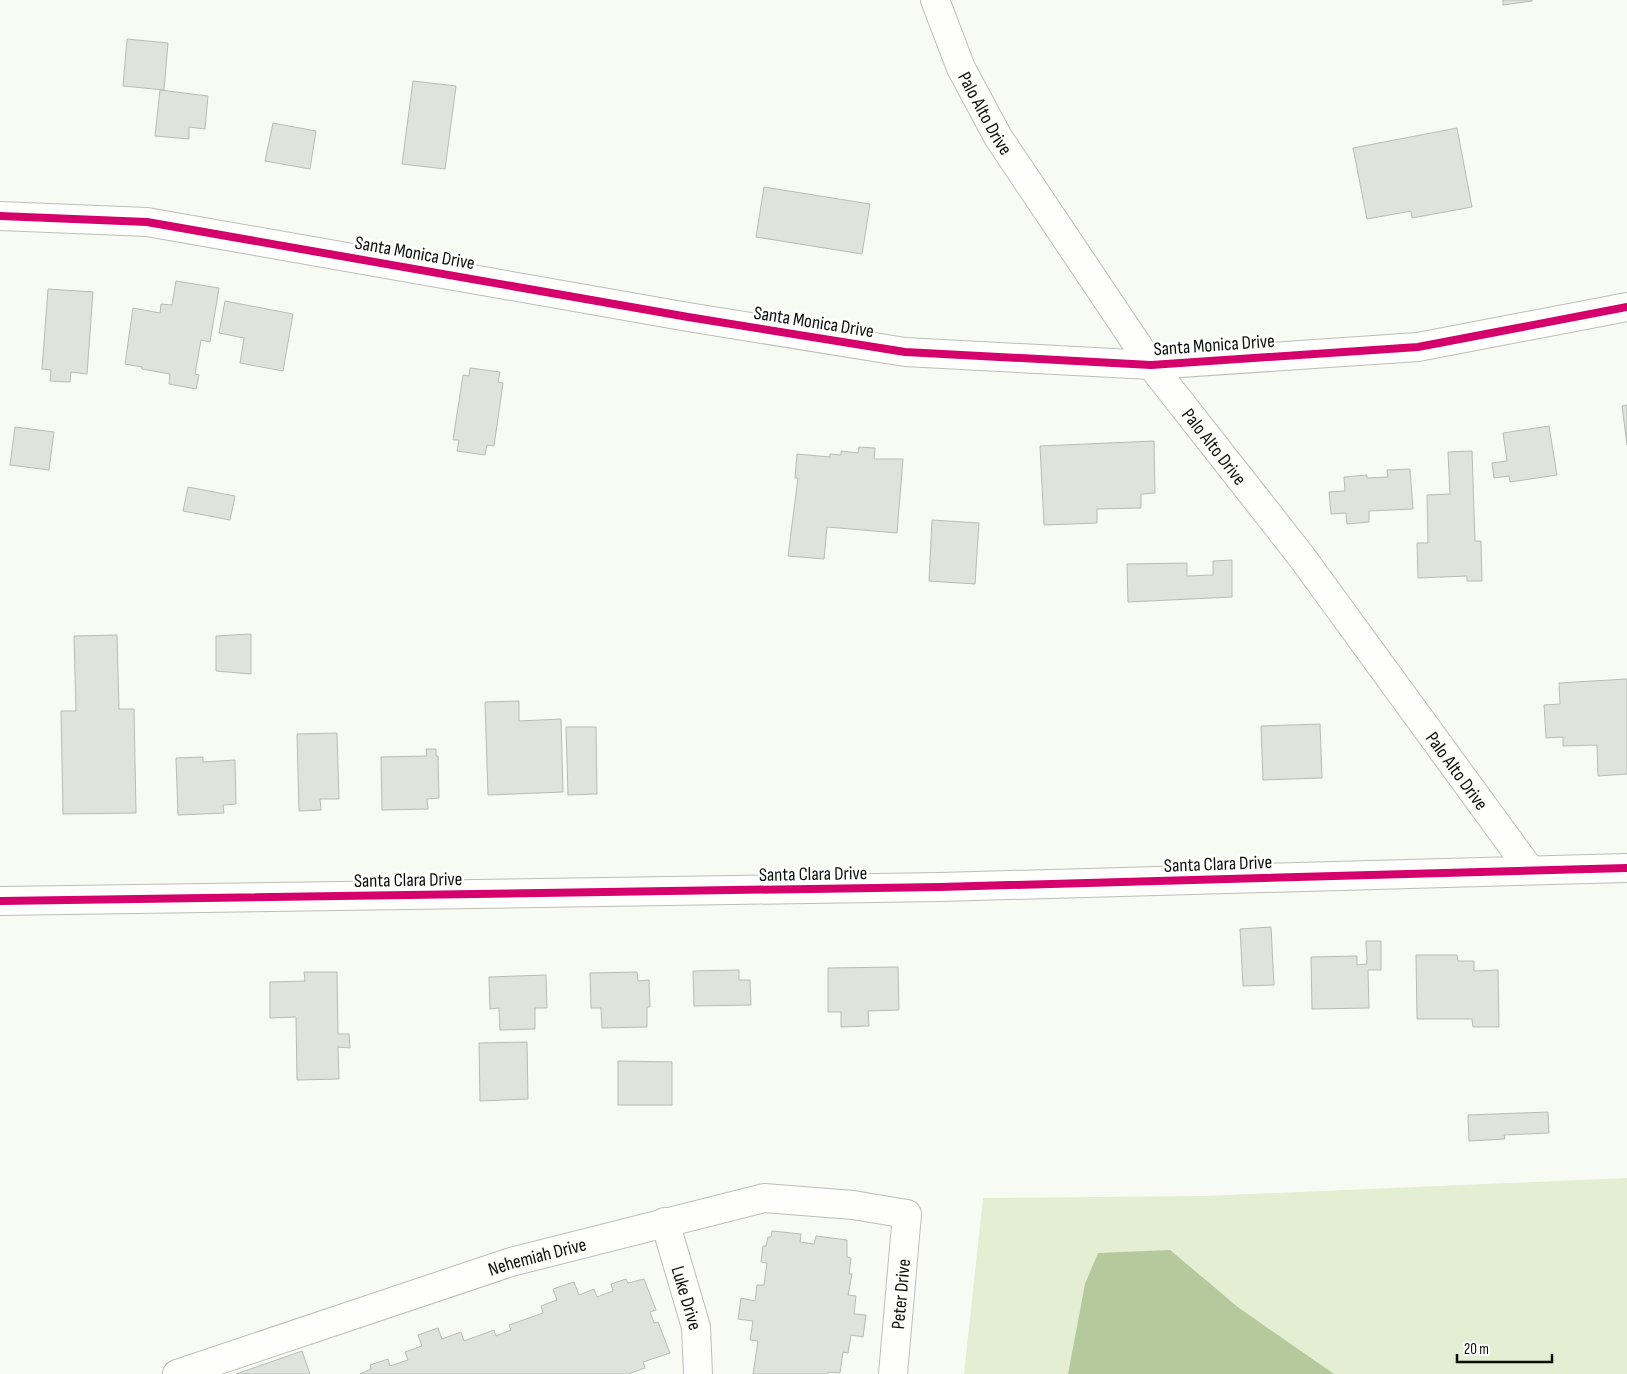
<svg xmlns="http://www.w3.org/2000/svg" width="1627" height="1374" viewBox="0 0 1627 1374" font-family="'Sofia Sans Condensed',sans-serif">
	<rect width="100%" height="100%" fill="#f8fbf4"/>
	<!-- green -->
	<path fill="#e3eed2" d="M 1627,1178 L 1627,1374 L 964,1374 L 983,1198 L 1204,1196 Z"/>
	<!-- water -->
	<path fill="#b6c99c" d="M 1170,1250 L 1239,1308 L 1334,1374 L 1068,1374 L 1085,1284 L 1098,1253 Z"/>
	<!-- building -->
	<path fill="#e0e2dc" stroke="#b9bbb6" d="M 1503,0 L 1532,0 L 1532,1 L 1503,5 Z
		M 127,39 L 168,43 L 164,90 L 123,86 Z
		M 413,81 L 456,86 L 445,169 L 402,164 Z
		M 160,90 L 208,96 L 205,129 L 189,127 L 189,139 L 155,136 Z
		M 273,123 L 316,131 L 310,169 L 265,161 Z
		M 1457,128 L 1472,207 L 1412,218 L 1411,211 L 1367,219 L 1353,148 Z
		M 764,187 L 870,204 L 862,254 L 756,237 Z
		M 176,281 L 219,288 L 210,342 L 201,340 L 195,374 L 199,375 L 196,389 L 169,384 L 170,374 L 142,369 L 142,367 L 125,364 L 133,308 L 160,313 L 161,304 L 172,305 Z
		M 48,289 L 93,292 L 87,374 L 71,372 L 70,382 L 50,381 L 51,370 L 42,369 Z
		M 225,301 L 293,314 L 283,371 L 240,363 L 244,338 L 219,333 Z
		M 470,368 L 500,372 L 498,382 L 503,383 L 494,446 L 487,445 L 485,455 L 457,451 L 459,440 L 453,440 L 463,375 L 469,376 Z
		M 1627,405 L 1627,445 L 1622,406 Z
		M 1549,426 L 1557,475 L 1510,482 L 1509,476 L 1494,478 L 1492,463 L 1507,461 L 1503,433 Z
		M 15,427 L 54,432 L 49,470 L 10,465 Z
		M 1154,441 L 1155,493 L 1141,494 L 1141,508 L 1097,509 L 1097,523 L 1044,525 L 1040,446 Z
		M 859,447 L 875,448 L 874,459 L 903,459 L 897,533 L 827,527 L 824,559 L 788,556 L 798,478 L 795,478 L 797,454 L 830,457 L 830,454 L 841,455 L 841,451 L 858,453 Z
		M 1472,451 L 1475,541 L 1481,541 L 1482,581 L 1467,581 L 1467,576 L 1418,578 L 1417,543 L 1428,543 L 1427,495 L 1450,494 L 1448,452 Z
		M 1410,469 L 1413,509 L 1369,511 L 1369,522 L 1347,524 L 1346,513 L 1331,514 L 1329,492 L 1345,491 L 1344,477 L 1367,475 L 1367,478 L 1388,477 L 1387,470 Z
		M 188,487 L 235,496 L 230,520 L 183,511 Z
		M 932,520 L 979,523 L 975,584 L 929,581 Z
		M 1232,560 L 1232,597 L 1128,602 L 1127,564 L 1187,563 L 1187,576 L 1213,575 L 1213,561 Z
		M 251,634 L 251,674 L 216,671 L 216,636 Z
		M 117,635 L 119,709 L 134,709 L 136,813 L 63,814 L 61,711 L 76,711 L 74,636 Z
		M 1627,679 L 1627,774 L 1598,776 L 1597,745 L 1563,746 L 1563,737 L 1546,738 L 1544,705 L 1560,704 L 1559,683 Z
		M 519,701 L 519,721 L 561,719 L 563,792 L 488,795 L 485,702 Z
		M 1320,724 L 1322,778 L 1263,780 L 1261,726 Z
		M 566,727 L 596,727 L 597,794 L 568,795 Z
		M 337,733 L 339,799 L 320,799 L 321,810 L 299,811 L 297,734 Z
		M 426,749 L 436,749 L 436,756 L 438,756 L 439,798 L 427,799 L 428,809 L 382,810 L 381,757 L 427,756 Z
		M 203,757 L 203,762 L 235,760 L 236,804 L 223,805 L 224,813 L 178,815 L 176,758 Z
		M 1271,927 L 1274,985 L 1243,986 L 1240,929 Z
		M 1366,941 L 1381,941 L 1381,970 L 1368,970 L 1369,1008 L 1312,1009 L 1311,957 L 1357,956 L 1357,965 L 1367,964 Z
		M 1416,955 L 1457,955 L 1458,961 L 1474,961 L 1474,971 L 1498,970 L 1499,1027 L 1473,1027 L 1472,1019 L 1417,1019 Z
		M 898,967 L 899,1010 L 868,1011 L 869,1026 L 841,1027 L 841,1012 L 828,1012 L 828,968 Z
		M 739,970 L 739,980 L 750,980 L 751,1005 L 694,1006 L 693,971 Z
		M 304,972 L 337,972 L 338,1034 L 349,1034 L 350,1048 L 338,1047 L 339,1079 L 297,1080 L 296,1017 L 270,1018 L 270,982 L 305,981 Z
		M 637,972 L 638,981 L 649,980 L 650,1007 L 647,1007 L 647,1027 L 602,1028 L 601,1008 L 591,1008 L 590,973 Z
		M 546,975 L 547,1008 L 535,1008 L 535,1029 L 500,1030 L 499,1008 L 490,1009 L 489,977 Z
		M 527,1042 L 528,1099 L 480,1101 L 479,1043 Z
		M 618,1061 L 672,1062 L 672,1105 L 618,1105 Z
		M 1548,1112 L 1549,1133 L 1504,1135 L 1505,1139 L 1469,1141 L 1468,1115 Z
		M 772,1231 L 801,1234 L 800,1242 L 814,1244 L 816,1236 L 847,1240 L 847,1257 L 851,1258 L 849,1274 L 852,1274 L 848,1295 L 856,1296 L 854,1314 L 866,1315 L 863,1337 L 851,1335 L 848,1353 L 843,1352 L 840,1373 L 828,1372 L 828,1374 L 753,1374 L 758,1341 L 750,1340 L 753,1321 L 738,1319 L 741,1298 L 755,1301 L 757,1285 L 764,1285 L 767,1263 L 761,1262 L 763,1246 L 766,1246 L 768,1237 L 771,1237 Z
		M 626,1279 L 628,1283 L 644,1279 L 656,1310 L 650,1312 L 654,1323 L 658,1322 L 670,1353 L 643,1362 L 645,1368 L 628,1374 L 360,1374 L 371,1369 L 370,1365 L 388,1359 L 390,1366 L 408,1360 L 405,1352 L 422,1346 L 418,1335 L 438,1328 L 442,1339 L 461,1332 L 464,1341 L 494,1330 L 496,1336 L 511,1330 L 509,1325 L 543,1313 L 541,1306 L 557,1300 L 553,1289 L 574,1282 L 579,1295 L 594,1289 L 597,1297 L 613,1291 L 611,1284 Z
		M 302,1351 L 310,1374 L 236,1374 Z"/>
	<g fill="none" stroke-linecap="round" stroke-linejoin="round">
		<defs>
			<g id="minor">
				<path id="s1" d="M 935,0 L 961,68 L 998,137 L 1151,365 L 1301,556 L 1530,870"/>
				<path d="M 0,216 L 147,222 L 688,317 L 905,352 L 1151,365 L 1418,347 L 1627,307"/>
				<path d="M 0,901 L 940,887 L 1627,868"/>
				<path id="s2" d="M 665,1222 L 696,1327 L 698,1374"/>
				<path id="s3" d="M 177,1374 L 511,1262 L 764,1198 L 853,1205 L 907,1214 L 893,1374"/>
			</g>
		</defs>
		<!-- minor casing -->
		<use href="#minor" stroke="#bcbeb9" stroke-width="30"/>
		<!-- minor -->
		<use href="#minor" stroke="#fefefd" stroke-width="28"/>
		<defs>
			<path id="cycleway" d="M 0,216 L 147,222 L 688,317 L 905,352 L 1151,365 L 1418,347 L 1627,307
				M 0,901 L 940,887 L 1627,868"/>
		</defs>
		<!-- cycleway casing -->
		<use href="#cycleway" stroke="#fff" stroke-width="11"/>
		<!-- cycleway -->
		<use href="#cycleway" stroke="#d6006c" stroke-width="8"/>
	</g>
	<g text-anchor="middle" stroke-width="5" stroke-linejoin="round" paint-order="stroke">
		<!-- street labels -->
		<g font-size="19" fill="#0c0e09" stroke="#fff">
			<text dy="7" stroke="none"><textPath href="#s1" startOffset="124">Palo Alto Drive</textPath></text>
			<text transform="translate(415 252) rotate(10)" y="7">Santa Monica Drive</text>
			<text transform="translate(814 321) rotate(9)" y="7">Santa Monica Drive</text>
			<text transform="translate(1214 344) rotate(-4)" y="7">Santa Monica Drive</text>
			<text dy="7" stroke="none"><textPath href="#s1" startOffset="529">Palo Alto Drive</textPath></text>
			<text dy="7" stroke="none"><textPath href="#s1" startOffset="934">Palo Alto Drive</textPath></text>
			<text transform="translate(1218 863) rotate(-2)" y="7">Santa Clara Drive</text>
			<text transform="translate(813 873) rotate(-1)" y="7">Santa Clara Drive</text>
			<text transform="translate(408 879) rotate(-1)" y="7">Santa Clara Drive</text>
			<text dy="7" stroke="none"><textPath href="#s3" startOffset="379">Nehemiah Drive</textPath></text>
			<text transform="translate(900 1294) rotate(-85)" y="7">Peter Drive</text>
			<text dy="7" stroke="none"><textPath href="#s2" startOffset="79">Luke Drive</textPath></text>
		</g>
	</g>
	<!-- scale -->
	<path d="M1457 1354v8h95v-8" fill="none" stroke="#0c0e09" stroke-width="2.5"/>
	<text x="1464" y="1354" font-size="15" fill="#0c0e09" stroke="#ffffff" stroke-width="4" paint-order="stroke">20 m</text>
</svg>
